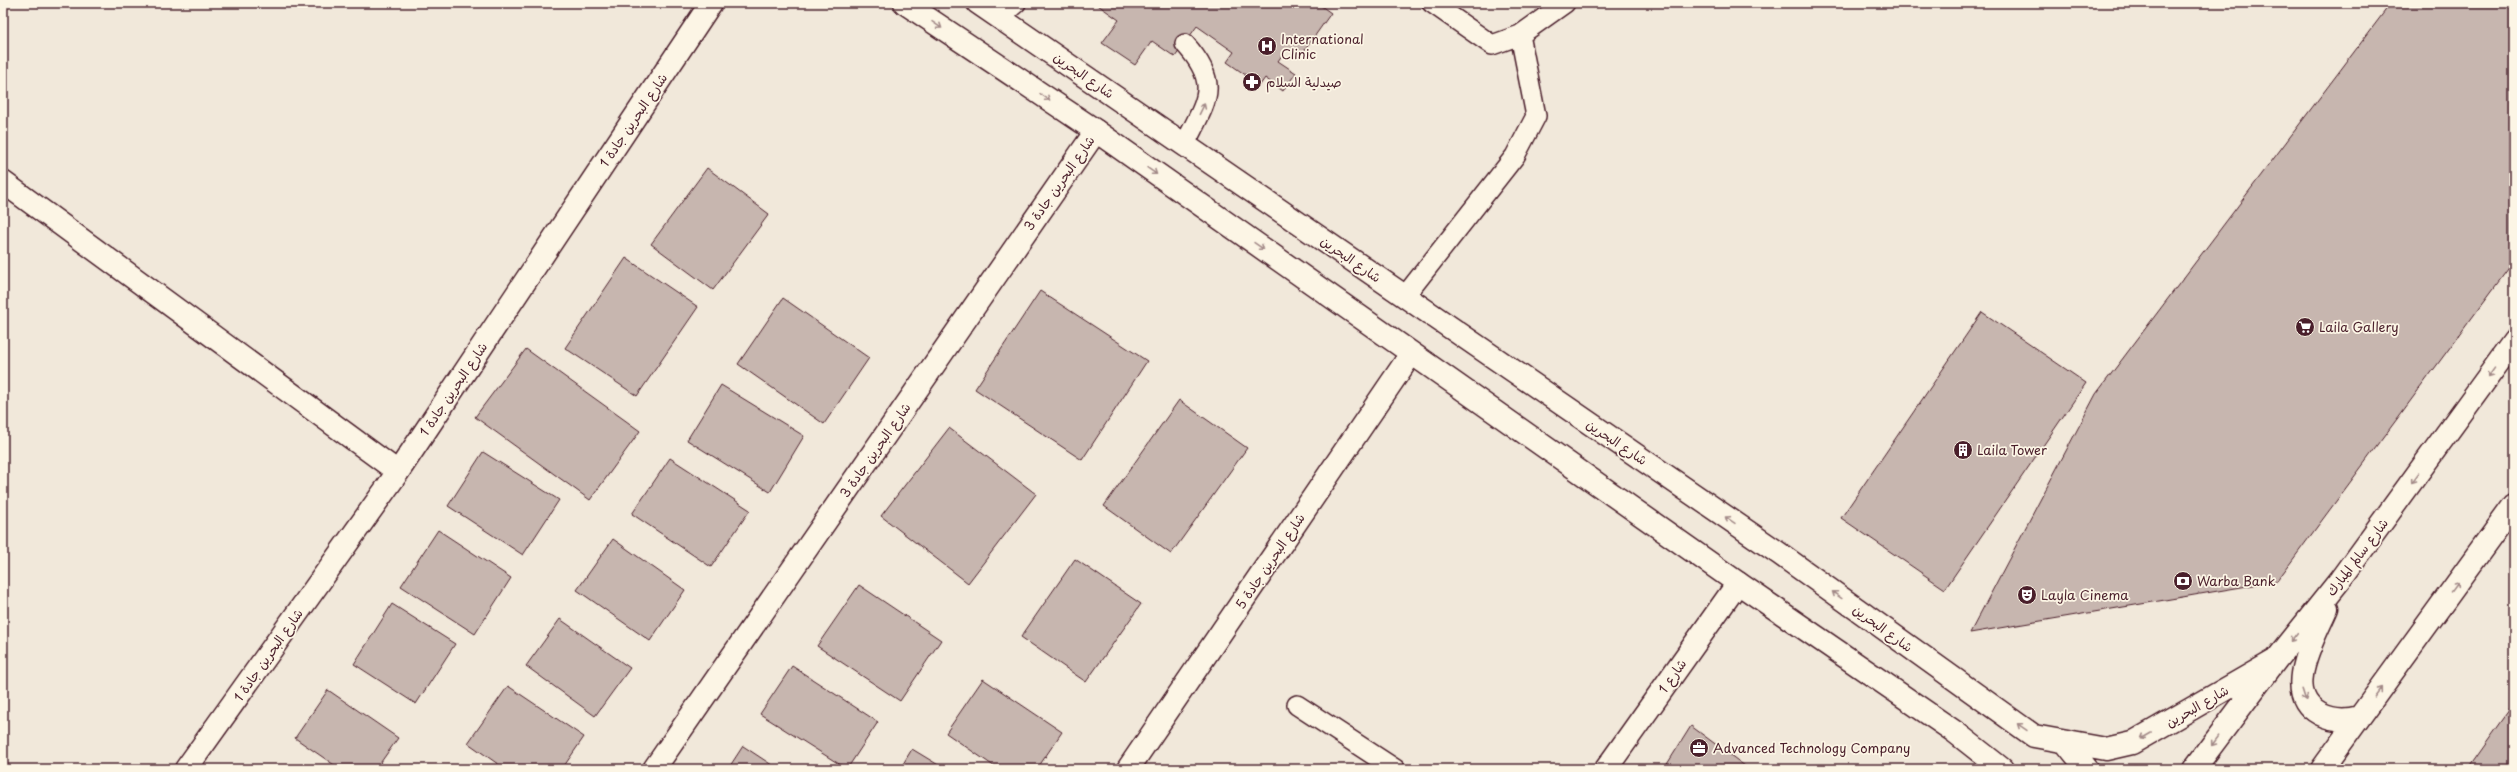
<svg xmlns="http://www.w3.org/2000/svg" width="2517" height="772" viewBox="0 0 2517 772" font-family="'Playpen Sans','Playpen Sans Arabic',sans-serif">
	<rect width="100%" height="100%" fill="#f1e8da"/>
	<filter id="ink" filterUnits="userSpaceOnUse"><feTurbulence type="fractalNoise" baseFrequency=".025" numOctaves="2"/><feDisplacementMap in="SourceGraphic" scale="8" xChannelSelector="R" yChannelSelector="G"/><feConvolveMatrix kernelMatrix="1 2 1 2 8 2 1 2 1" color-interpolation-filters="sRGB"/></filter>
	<g filter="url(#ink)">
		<!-- building -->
		<path fill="#c7b6af" stroke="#4a1f2b" d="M 1095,3 L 1317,3 L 1331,13 L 1300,57 L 1287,48 L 1278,61 L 1296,73 L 1283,91 L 1265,78 L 1260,85 L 1227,62 L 1234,52 L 1197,26 L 1175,57 L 1152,41 L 1135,65 L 1102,43 L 1119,20 Z
			M 2391,3 L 2514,3 L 2514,261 L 2277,581 L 1970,633 L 2096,394 Z
			M 707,168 L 769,214 L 713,290 L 651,244 Z
			M 626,258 L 698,307 L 637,396 L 565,348 Z
			M 1040,291 L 1147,361 L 1082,460 L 975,389 Z
			M 783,298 L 869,358 L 824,424 L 738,364 Z
			M 1982,312 L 2086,383 L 1945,589 L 1841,518 Z
			M 526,349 L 640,431 L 590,500 L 475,417 Z
			M 721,385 L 804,436 L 770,492 L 687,440 Z
			M 1179,400 L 1247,448 L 1171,554 L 1104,506 Z
			M 949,428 L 1036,494 L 968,583 L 881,516 Z
			M 483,452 L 559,500 L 523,555 L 448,506 Z
			M 670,458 L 750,510 L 711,567 L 632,514 Z
			M 438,530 L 511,578 L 475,634 L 401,586 Z
			M 613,539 L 685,590 L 650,641 L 577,590 Z
			M 1075,559 L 1141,604 L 1086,682 L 1021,637 Z
			M 859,585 L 941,640 L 900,701 L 817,646 Z
			M 392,604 L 455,644 L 416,704 L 354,664 Z
			M 560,619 L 630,668 L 595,716 L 526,666 Z
			M 792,666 L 878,722 L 847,769 L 760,714 Z
			M 983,679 L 1062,732 L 1037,769 L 998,769 L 946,733 Z
			M 508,686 L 584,737 L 562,769 L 505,769 L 468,743 Z
			M 328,690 L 398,738 L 376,769 L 340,769 L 295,738 Z
			M 2514,704 L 2514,769 L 2468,769 Z
			M 1691,726 L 1749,769 L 1664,769 Z
			M 743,746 L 778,769 L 728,769 Z
			M 912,749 L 945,769 L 900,769 Z"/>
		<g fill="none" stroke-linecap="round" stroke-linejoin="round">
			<defs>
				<path id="lane" d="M 1432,3 L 1492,45 L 1520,35 L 1565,3
					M 1000,17 L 1016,3
					M 1185,144 C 1206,101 1222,85 1185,44
					M 1405,296 L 1515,156 L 1536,116 L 1520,35
					M 1297,705 L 1395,769"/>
				<path id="street" d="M 3,182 L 398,472
					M 186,769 L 398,472 L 711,3
					M 654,769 L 1096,131
					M 1128,769 L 1411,354
					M 1606,769 L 1738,583"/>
				<path id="secondary" d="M 905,3 L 1096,131 L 1738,583 L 1955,732 L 2002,769
					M 978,3 L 1780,554 L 2034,736 L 2106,749 L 2132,743 L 2276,660
					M 2327,608 C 2315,637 2280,693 2320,714 C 2332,720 2345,721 2359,717
					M 2066,743 L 2087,769
					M 2194,769 L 2276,660 L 2340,580 L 2514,341
					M 2322,769 L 2514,505"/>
			</defs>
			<!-- lane casing -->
			<use href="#lane" stroke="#4a1f2b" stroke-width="22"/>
			<!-- street casing -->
			<use href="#street" stroke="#4a1f2b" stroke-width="25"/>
			<!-- secondary casing -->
			<use href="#secondary" stroke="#4a1f2b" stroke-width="25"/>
			<!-- lane -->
			<use href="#lane" stroke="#fcf5e5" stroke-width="19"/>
			<!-- street -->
			<use href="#street" stroke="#fcf5e5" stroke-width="22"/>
			<!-- secondary -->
			<use href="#secondary" stroke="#fcf5e5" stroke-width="22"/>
		</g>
		<!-- one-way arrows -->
		<defs><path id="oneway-shaft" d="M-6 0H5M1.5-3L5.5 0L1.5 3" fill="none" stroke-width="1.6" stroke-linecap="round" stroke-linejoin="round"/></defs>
		<g stroke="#a38a88">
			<use href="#oneway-shaft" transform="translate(937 25) rotate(34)"/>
			<use href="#oneway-shaft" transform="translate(1045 97) rotate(34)"/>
			<use href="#oneway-shaft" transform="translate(1202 109) rotate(-64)"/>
			<use href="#oneway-shaft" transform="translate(1152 171) rotate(35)"/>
			<use href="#oneway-shaft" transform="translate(1259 246) rotate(35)"/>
			<use href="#oneway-shaft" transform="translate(2491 373) rotate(126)"/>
			<use href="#oneway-shaft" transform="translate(2415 478) rotate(126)"/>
			<use href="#oneway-shaft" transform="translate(1730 520) rotate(-146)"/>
			<use href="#oneway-shaft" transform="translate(2455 587) rotate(-54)"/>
			<use href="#oneway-shaft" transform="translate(1837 595) rotate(-144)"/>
			<use href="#oneway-shaft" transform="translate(2294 637) rotate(129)"/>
			<use href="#oneway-shaft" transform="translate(2378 692) rotate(-53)"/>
			<use href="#oneway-shaft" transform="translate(2304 695) rotate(72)"/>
			<use href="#oneway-shaft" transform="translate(2022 727) rotate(-145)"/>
			<use href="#oneway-shaft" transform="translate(2146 736) rotate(150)"/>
			<use href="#oneway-shaft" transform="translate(2215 741) rotate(127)"/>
		</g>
	</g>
	<!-- icons -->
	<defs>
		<symbol id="hospital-disc" viewBox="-11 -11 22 22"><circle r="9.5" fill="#4a1f2b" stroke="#fcf5e5"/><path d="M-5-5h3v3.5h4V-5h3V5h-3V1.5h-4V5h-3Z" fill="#fff"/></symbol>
		<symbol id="pharmacy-disc" viewBox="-11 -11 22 22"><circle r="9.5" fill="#4a1f2b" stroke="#fcf5e5"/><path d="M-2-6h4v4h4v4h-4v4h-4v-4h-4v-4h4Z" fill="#fff"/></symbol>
		<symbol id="supermarket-disc" viewBox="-11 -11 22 22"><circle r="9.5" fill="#4a1f2b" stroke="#fcf5e5"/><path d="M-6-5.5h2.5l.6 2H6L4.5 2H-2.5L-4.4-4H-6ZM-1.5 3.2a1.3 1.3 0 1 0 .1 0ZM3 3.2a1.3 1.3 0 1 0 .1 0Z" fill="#fff"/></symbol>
		<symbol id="building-disc" viewBox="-11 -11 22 22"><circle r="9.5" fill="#4a1f2b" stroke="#fcf5e5"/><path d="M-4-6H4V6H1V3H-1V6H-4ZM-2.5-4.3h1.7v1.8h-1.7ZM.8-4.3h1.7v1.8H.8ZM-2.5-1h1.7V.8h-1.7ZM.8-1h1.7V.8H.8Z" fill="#fff"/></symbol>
		<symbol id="bank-disc" viewBox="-11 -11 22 22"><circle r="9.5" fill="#4a1f2b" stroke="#fcf5e5"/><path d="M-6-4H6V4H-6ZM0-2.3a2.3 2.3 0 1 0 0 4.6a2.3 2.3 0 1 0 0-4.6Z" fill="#fff"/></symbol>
		<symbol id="theatre-disc" viewBox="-11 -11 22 22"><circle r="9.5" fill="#4a1f2b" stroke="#fcf5e5"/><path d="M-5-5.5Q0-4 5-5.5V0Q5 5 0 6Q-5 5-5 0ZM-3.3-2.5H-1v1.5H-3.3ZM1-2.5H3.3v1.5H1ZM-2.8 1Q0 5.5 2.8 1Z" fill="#fff"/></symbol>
		<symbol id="office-disc" viewBox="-11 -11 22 22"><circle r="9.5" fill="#4a1f2b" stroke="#fcf5e5"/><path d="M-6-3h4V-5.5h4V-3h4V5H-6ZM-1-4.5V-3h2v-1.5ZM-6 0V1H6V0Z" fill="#fff"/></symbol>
	</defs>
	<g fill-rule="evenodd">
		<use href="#hospital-disc" x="1256" y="35" width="22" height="22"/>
		<use href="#pharmacy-disc" x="1241" y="71" width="22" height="22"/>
		<use href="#supermarket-disc" x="2294" y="316" width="22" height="22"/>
		<use href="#building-disc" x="1952" y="439" width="22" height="22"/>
		<use href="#bank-disc" x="2172" y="570" width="22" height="22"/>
		<use href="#theatre-disc" x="2016" y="584" width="22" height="22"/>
		<use href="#office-disc" x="1688" y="737" width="22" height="22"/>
	</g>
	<g text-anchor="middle" stroke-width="3.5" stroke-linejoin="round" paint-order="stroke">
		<!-- poi labels -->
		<g font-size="13" fill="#4a1f2b" stroke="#fcf5e5" text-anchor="start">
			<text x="1281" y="44">International<tspan x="1281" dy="15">Clinic</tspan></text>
			<text x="1266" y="87">صيدلية السلام</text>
			<text x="2319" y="332">Laila Gallery</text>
			<text x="1977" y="455">Laila Tower</text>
			<text x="2197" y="586">Warba Bank</text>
			<text x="2041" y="600">Layla Cinema</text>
			<text x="1713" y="753">Advanced Technology Company</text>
		</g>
		<!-- street labels -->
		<g font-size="13" fill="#4a1f2b" stroke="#fcf5e5">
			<text transform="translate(1084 75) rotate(35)" y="5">شارع البحرين</text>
			<text transform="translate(633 120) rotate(-56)" y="5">شارع البحرين جادة 1</text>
			<text transform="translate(1059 183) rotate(-55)" y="5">شارع البحرين جادة 3</text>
			<text transform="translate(1351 259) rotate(35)" y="5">شارع البحرين</text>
			<text transform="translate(453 389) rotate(-56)" y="5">شارع البحرين جادة 1</text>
			<text transform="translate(1617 442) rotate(34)" y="5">شارع البحرين</text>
			<text transform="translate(875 450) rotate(-55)" y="5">شارع البحرين جادة 3</text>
			<text transform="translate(2357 557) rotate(-53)" y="5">شارع سالم المبارك</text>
			<text transform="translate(1270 561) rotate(-56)" y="5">شارع البحرين جادة 5</text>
			<text transform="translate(1883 628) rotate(36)" y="5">شارع البحرين</text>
			<text transform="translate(268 655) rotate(-55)" y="5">شارع البحرين جادة 1</text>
			<text transform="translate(1672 676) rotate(-55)" y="5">شارع 1</text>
			<text transform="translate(2197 706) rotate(-30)" y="5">شارع البحرين</text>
		</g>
	</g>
	<!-- margin -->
	<rect width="2517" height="772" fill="none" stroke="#fcf5e5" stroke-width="16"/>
	<rect x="8" y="8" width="2501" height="756" fill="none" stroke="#4a1f2b" stroke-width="1.5" filter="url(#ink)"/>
</svg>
